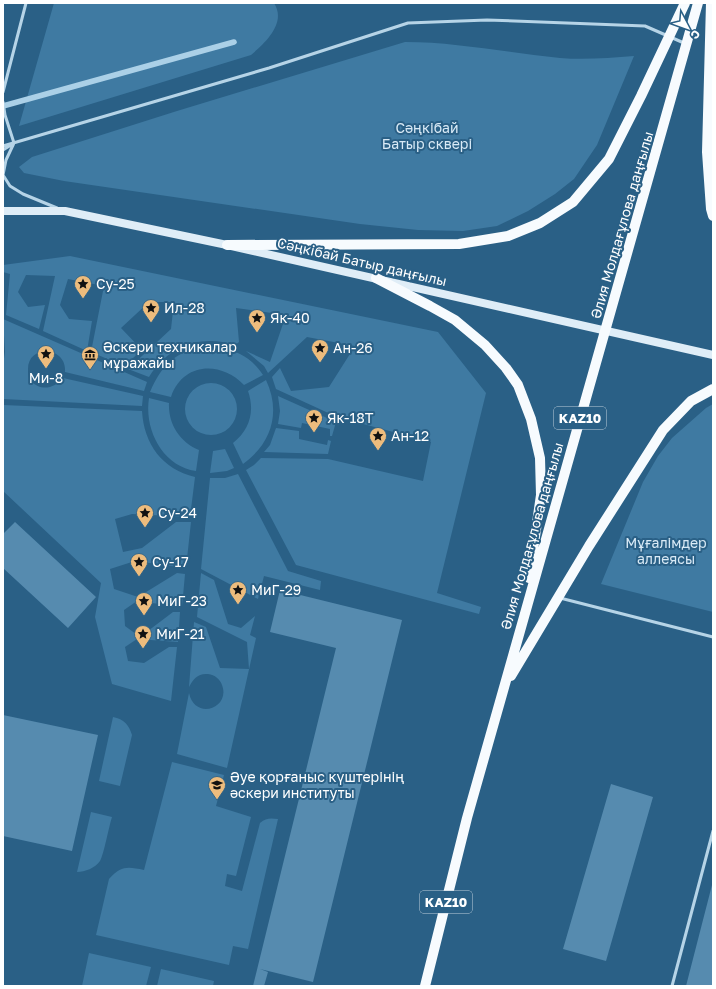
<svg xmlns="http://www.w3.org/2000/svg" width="716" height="989" viewBox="0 0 716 989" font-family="'Golos Text',sans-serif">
	<rect width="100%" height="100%" fill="#2a6086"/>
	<!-- green -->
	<path fill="#3f7aa2" d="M 54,3 L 274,3 C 287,23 265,43 251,55 L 19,126 Z
		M 405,42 C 457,42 508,53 560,58 C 584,60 609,58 634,56 L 597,145 L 574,179 L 555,194 L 528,211 L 497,226 L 463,231 L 418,230 L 360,224 L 64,181 L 24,173 L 19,167 L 32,157 L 177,111 Z
		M 70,256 L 438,332 L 486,393 L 437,593 L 481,607 L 479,614 L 296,565 L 246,470 L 254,465 L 261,458 L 328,459 L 423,481 L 431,442 L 337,417 L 276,389 L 272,377 L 280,368 L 291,391 L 329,387 L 355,346 L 307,337 L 268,373 L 264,366 L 246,351 L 270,362 L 286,315 L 236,308 L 239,342 L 235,345 C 201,334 168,346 149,377 L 128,369 L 171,329 L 174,302 L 149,302 L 121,328 L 142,350 L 124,366 L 91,352 L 104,286 L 68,279 L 60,305 L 69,319 L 92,321 L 87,351 L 43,331 L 55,276 L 26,275 L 18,292 L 28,307 L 45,305 L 39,329 L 6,315 L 10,274 L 3,272 L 3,265 Z
		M 3,319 L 147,382 L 144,391 L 65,372 C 67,346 28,344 28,369 C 28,374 28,377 31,381 C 41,392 55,388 63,378 L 143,396 L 142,406 L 3,399 L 3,365 L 5,352 Z
		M 219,347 C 238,351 253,359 263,375 L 244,385 C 221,361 183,362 171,397 L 150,392 C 164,359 183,346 219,347 Z
		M 266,380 C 281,412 272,443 243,464 L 233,443 C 250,430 255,411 248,391 Z
		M185 409a26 26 0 1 1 52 0a26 26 0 1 1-52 0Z
		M 278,396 L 336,422 L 332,436 L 330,436 L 330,429 L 302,423 L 301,428 L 278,424 L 280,411 Z
		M 149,398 L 169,403 C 168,423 179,442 199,450 L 196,471 C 162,466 144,429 149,398 Z
		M 713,404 L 713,612 L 601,584 L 643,482 L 658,456 L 672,438 L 706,408 Z
		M 3,405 L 142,411 C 144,444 162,469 195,477 L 190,517 L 132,514 L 115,519 L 123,552 L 142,548 L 176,522 L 191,522 L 186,568 L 135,561 L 110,569 L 114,589 L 138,597 L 177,573 L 185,574 L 182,607 L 137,601 L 124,610 L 125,626 L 140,637 L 173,612 L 180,612 L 178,642 L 137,639 L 125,647 L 128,661 L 144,663 L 169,647 L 177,647 L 171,701 L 112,684 L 95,617 L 101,583 L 3,491 Z
		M 276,428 L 299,431 L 299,439 L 327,445 L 328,440 L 331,441 L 328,454 L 264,452 L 270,445 Z
		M 225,449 L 234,468 L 227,471 L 210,473 L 213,451 Z
		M 238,474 L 288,571 L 321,581 L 320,590 L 264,576 L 258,599 L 201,569 L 210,478 L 225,478 Z
		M 201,573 L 214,580 L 228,624 L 241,628 L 255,616 L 250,635 L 256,638 L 227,768 L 177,754 L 189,693 C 195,721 231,708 222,685 C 220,679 215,675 208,674 C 198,673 193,679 189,687 L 194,622 L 206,627 L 220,668 L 249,669 L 247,642 L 197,617 Z
		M 113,717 C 124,719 129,725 132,735 L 120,786 L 99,781 Z
		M 172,762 L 224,775 L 216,806 L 251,817 L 236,876 L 227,874 L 225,886 L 242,891 L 260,823 C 266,818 270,818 278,819 L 248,949 L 233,946 L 229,965 L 96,935 L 109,879 C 122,865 128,867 144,870 Z
		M 91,812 L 112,817 C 109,826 104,854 100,861 C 95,868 85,872 77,872 Z
		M 89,953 L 151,967 L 146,986 L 82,986 Z
		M 161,969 L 214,981 L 213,986 L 157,986 Z"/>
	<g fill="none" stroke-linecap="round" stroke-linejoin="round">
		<!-- stream -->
		<path stroke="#abd0e7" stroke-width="5.5" d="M 3,106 L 234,42"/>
	</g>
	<!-- building -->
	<path fill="#568baf" d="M 15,522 L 96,597 L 68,628 L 3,568 L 3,534 Z
		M 280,590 L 402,620 L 313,982 L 260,969 L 268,972 L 264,986 L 253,986 L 336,648 L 270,632 Z
		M 3,715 L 98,735 L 72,851 L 3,836 Z
		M 611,784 L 653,797 L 606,961 L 563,949 Z
		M 712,885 L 713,986 L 686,986 Z"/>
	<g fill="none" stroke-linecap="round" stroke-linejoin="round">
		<!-- service -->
		<path stroke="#b6d4e7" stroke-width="3" d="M 3,92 L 26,3
			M 3,102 L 5,115 L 14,143 L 6,160 L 3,175 L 10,186 L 23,194 L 57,208
			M 3,146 L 269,68 L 408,23 L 487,20 L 645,26 L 684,43
			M 3,150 L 11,145
			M 560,598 L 713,637
			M 672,986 L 713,831"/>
		<!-- secondary -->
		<path stroke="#dfedf7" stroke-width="8" d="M 3,211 L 65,211 L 227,245 L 713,355"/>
		<!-- primary -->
		<path stroke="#f7fbfe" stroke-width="10" d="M 711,3 L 707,152 L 711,209 L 713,216
			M 227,245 L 459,244 L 508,236 L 540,223 L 573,202 L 609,159 L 641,96 L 685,3
			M 376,278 L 430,306 L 455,320 L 485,345 L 506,368 L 518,385 L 531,419 L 540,458 L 541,495 L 529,578
			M 511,676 L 589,546 L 663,430 L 691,401 L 713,389
			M 425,986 L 467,818 L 698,3"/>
	</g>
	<!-- icons -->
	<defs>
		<symbol id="sight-pin" viewBox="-11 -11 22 30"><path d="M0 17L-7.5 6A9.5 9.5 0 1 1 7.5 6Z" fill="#edbc7d" stroke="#2a6086"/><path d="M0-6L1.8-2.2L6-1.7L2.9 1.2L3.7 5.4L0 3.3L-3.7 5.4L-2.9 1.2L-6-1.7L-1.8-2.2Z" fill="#111"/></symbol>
		<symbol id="museum-pin" viewBox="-11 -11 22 30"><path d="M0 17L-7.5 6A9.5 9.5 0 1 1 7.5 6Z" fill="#edbc7d" stroke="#2a6086"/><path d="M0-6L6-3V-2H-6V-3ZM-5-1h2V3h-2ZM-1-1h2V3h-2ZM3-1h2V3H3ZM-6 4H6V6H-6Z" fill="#111"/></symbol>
		<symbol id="university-pin" viewBox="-11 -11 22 30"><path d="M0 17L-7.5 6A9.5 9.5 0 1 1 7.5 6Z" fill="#edbc7d" stroke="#2a6086"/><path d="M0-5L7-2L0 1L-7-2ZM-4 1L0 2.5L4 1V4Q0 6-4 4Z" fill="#111"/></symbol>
	</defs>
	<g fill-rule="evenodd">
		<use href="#sight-pin" x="73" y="274" width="20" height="27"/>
		<use href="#sight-pin" x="141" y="298" width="20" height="27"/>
		<use href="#sight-pin" x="247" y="308" width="20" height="27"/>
		<use href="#sight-pin" x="310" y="338" width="20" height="27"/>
		<use href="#sight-pin" x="36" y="344" width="20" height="27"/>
		<use href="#museum-pin" x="80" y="345" width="20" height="27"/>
		<use href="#sight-pin" x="304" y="408" width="20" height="27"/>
		<use href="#sight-pin" x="368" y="426" width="20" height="27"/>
		<use href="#sight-pin" x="135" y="503" width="20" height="27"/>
		<use href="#sight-pin" x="129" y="552" width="20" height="27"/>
		<use href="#sight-pin" x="228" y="580" width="20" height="27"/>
		<use href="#sight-pin" x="134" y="591" width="20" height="27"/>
		<use href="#sight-pin" x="133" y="624" width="20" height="27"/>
		<use href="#university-pin" x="207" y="775" width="20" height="27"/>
	</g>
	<g text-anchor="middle" stroke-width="4" stroke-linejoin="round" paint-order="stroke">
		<!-- shield labels -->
		<g fill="#2a6086" stroke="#bfcfdb" stroke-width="1">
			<rect x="554" y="407" width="52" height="22" rx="3"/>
			<rect x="420" y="891" width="52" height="22" rx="3"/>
		</g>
		<g font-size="13" font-weight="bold" fill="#fff">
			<text x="580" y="423">KAZ10</text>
			<text x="446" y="907">KAZ10</text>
		</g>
		<!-- park labels -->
		<g font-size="14" fill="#d9eaf6" stroke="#2a6086">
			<text x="427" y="133">Сәңкібай<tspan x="427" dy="16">Батыр сквері</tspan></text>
			<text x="666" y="548">Мұғалімдер<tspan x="666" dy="16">аллеясы</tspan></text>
		</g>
		<!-- street labels -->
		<g font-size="14" fill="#fff" stroke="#2a6086">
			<text transform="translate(622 225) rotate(-74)" y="5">Әлия Молдағұлова даңғылы</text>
			<text transform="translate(362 262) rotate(13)" y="5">Сәңкібай Батыр даңғылы</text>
			<text transform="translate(532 536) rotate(-74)" y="5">Әлия Молдағұлова даңғылы</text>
		</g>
		<!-- poi labels -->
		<g font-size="14" fill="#fff" stroke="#2a6086" text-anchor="start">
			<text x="96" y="289">Су-25</text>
			<text x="164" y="313">Ил-28</text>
			<text x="270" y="323">Як-40</text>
			<text x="103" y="352">Әскери техникалар<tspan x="103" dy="16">мұражайы</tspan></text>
			<text x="333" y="353">Ан-26</text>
			<text x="46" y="383" text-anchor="middle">Ми-8</text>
			<text x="327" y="423">Як-18Т</text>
			<text x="391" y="441">Ан-12</text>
			<text x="158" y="518">Су-24</text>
			<text x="152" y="567">Су-17</text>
			<text x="251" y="595">МиГ-29</text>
			<text x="157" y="606">МиГ-23</text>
			<text x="156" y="639">МиГ-21</text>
			<text x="230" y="782">Әуе қорғаныс күштерінің<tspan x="230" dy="16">әскери институты</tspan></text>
		</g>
	</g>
	<!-- border -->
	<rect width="716" height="989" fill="none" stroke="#ffffff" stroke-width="8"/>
	<!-- north arrow -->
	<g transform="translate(688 28) rotate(131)" stroke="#2a6086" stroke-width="3" paint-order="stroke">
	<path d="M0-3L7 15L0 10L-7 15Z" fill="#ffffff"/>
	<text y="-6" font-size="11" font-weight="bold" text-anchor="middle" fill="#ffffff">С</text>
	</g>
</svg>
